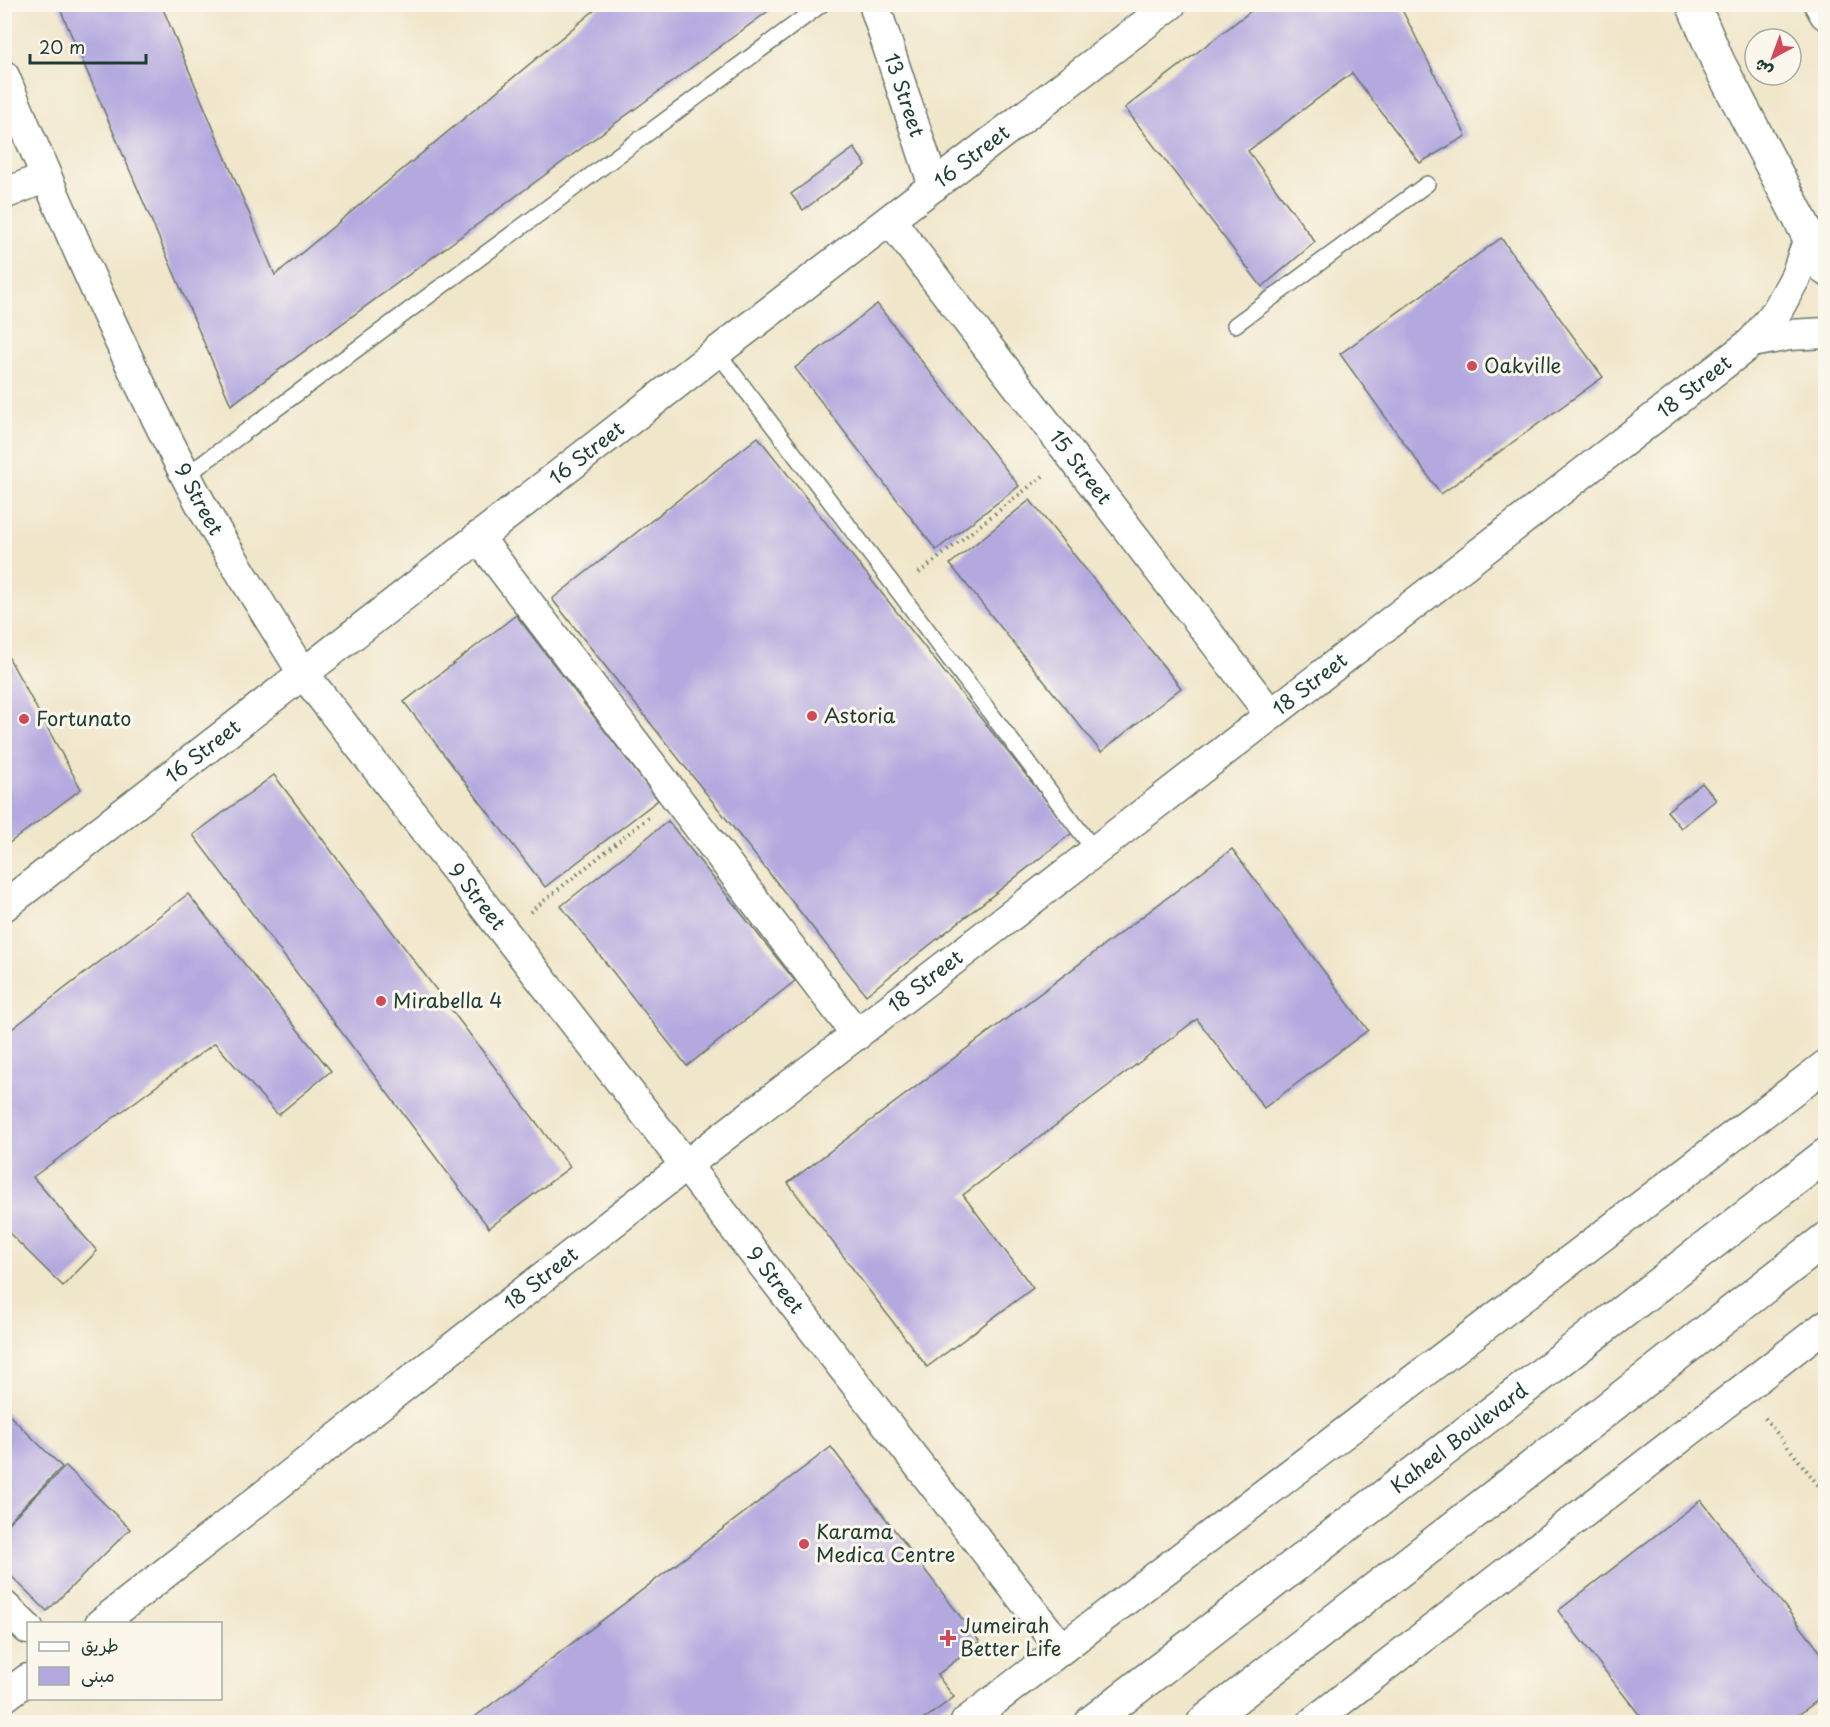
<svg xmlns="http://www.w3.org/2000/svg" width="1830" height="1727" viewBox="0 0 1830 1727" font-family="'Playpen Sans','Playpen Sans Arabic',sans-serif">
	<rect width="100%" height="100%" fill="#fbf7ec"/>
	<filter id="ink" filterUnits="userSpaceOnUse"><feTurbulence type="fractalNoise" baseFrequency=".0167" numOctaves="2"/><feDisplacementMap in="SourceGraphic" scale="12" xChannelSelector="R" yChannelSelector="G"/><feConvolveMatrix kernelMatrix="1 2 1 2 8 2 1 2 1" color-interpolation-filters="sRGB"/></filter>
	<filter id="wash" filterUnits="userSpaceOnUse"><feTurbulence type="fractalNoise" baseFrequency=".008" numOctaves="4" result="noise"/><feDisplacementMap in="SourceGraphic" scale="24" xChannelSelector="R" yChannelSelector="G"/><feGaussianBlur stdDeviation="1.35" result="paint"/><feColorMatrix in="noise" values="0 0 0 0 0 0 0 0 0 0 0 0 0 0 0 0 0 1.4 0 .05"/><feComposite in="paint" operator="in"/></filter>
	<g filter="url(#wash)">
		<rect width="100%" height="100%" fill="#f0e6ca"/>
		<g id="blocks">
			<!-- building -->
			<path fill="#b4a9df" d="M 58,4 L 161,4 L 275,275 L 602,4 L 778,4 L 231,405 Z
				M 1260,4 L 1399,4 L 1466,136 L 1420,163 L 1352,73 L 1248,151 L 1315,242 L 1262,287 L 1125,108 Z
				M 854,148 L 866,165 L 803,210 L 791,194 Z
				M 1501,238 L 1603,377 L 1441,494 L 1340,354 Z
				M 877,304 L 1019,486 L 936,550 L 795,368 Z
				M 758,437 L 1072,833 L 866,995 L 552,599 Z
				M 1030,500 L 1181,688 L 1101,752 L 950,564 Z
				M 516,615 L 658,800 L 545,887 L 404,702 Z
				M 4,649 L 81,789 L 4,847 Z
				M 274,775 L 570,1167 L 489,1228 L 193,835 Z
				M 1702,783 L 1716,800 L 1681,828 L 1667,811 Z
				M 668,821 L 795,981 L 687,1066 L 561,906 Z
				M 1232,849 L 1368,1030 L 1264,1108 L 1197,1019 L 963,1195 L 1033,1288 L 927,1367 L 788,1183 Z
				M 188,894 L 331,1071 L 278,1115 L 215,1043 L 33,1177 L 97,1251 L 63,1286 L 4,1228 L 4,1035 Z
				M 4,1410 L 62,1467 L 4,1526 Z
				M 831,1447 L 980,1642 L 937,1675 L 954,1697 L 920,1722 L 468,1722 Z
				M 66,1466 L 130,1529 L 47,1611 L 4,1569 L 4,1527 Z
				M 1701,1500 L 1826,1659 L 1826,1694 L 1789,1722 L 1645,1722 L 1558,1611 Z"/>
		</g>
	</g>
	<g filter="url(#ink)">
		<use href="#blocks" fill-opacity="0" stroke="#687868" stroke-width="1.5"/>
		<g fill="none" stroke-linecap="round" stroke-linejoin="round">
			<defs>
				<path id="service" d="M 1235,325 L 1427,184
					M 717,352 L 1095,851
					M 187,475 L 822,4"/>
				<g id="minor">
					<path id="s1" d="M 874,4 L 934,186"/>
					<path id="s2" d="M 4,76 C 65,223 129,370 204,510 C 235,565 270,619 303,673 L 1061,1648"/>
					<path d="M 4,194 L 46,177"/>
					<path id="s3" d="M 890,220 L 1271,715"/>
					<path d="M 1752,342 L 1789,335 L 1826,333"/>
					<path d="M 478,537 L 857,1035"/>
					<path id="s4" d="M 4,906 L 717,352 L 1171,4"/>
					<path d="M 4,1606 L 28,1629"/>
					<path id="s5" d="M 100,1624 L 685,1166 L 1095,851 L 1752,342 L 1777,311 L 1796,276 L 1809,238"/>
					<path d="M 4,1697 L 28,1679"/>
					<path d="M 966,1722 L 1826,1065"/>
					<path d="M 1313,1722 L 1826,1325"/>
				</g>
				<g id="tertiary">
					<path d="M 1693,4 L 1718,62 L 1826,269"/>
					<path d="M 1821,4 L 1826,13"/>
					<path id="s6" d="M 1092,1722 L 1826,1155"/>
					<path d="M 1204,1722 L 1826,1239"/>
				</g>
			</defs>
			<!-- service casing -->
			<use href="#service" stroke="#687868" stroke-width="18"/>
			<!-- minor casing -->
			<use href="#minor" stroke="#687868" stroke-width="33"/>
			<!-- tertiary casing -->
			<use href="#tertiary" stroke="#687868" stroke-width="36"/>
			<!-- path -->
			<path stroke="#687868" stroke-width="4" stroke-dasharray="1.5 4.5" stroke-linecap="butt" d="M 919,573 L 1043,476
				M 530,912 L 649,817
				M 1765,1418 L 1826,1495"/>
			<!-- service -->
			<use href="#service" stroke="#fff" stroke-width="15"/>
			<!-- minor -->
			<use href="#minor" stroke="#fff" stroke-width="30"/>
			<!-- tertiary -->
			<use href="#tertiary" stroke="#fff" stroke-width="33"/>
		</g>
	</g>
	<!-- markers -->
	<g fill="#d1495b" stroke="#fbf7ec" stroke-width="2">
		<circle cx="1472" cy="366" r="6"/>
		<circle cx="812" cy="716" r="6"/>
		<circle cx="24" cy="719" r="6"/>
		<circle cx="381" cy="1001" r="6"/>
		<circle cx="804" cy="1544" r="6"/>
		<path d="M945 1629h6v6h6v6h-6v6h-6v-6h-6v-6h6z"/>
	</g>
	<g text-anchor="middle" stroke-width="6" stroke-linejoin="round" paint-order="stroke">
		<!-- street labels -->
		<g font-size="20" fill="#1f3d34" stroke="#fbf7ec">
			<text dy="7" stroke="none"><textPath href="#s1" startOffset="96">13 Street</textPath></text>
			<text dy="7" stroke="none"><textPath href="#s4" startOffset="1224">16 Street</textPath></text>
			<text dy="7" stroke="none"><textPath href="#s5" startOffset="2018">18 Street</textPath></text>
			<text dy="7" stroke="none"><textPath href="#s4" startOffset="738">16 Street</textPath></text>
			<text dy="7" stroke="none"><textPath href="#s3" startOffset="312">15 Street</textPath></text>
			<text dy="7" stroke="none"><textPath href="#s2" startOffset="466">9 Street</textPath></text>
			<text dy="7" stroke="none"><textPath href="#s5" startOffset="1532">18 Street</textPath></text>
			<text dy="7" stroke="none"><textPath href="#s4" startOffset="252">16 Street</textPath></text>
			<text dy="7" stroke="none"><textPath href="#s2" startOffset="952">9 Street</textPath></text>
			<text dy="7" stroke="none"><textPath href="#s5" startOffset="1046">18 Street</textPath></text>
			<text dy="7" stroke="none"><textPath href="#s5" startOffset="560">18 Street</textPath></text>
			<text dy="7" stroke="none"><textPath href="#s2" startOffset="1438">9 Street</textPath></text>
			<text dy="7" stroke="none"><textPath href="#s6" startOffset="464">Kaheel Boulevard</textPath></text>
		</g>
		<!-- poi labels -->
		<g font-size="20" fill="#1f3d34" stroke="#fbf7ec" text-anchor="start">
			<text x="1484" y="373">Oakville</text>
			<text x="824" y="723">Astoria</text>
			<text x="36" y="726">Fortunato</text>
			<text x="393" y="1008">Mirabella 4</text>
			<text x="816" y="1539">Karama<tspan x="816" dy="23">Medica Centre</tspan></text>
			<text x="960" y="1633">Jumeirah<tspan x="960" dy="23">Better Life</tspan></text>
		</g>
	</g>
	<!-- margin -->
	<rect width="1830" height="1727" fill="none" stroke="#fbf7ec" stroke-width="24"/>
	<!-- legend -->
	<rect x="27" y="1622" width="195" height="78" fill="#fbf7ec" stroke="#a3ada2" stroke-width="1.5"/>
	<rect x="39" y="1642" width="30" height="9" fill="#ffffff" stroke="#a3ada2" stroke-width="1.5"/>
	<text x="81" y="1652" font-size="18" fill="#1f3d34">طريق</text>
	<rect x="39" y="1667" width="30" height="18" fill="#b4a9df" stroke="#a3ada2" stroke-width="1.5"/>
	<text x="81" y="1682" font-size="18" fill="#1f3d34">مبنى</text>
	<!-- north arrow -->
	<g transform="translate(1773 57) rotate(221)"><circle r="28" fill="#fbf7ec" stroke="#a3ada2" stroke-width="1.5"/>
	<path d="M0-4.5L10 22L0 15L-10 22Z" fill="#d1495b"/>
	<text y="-9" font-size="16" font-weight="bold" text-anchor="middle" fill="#1f3d34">ش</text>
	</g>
	<!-- scale -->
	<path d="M30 54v9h116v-9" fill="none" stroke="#1f3d34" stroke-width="3"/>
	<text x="39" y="54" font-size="18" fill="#1f3d34" stroke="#fbf7ec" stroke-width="4.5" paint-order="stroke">20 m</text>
</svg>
